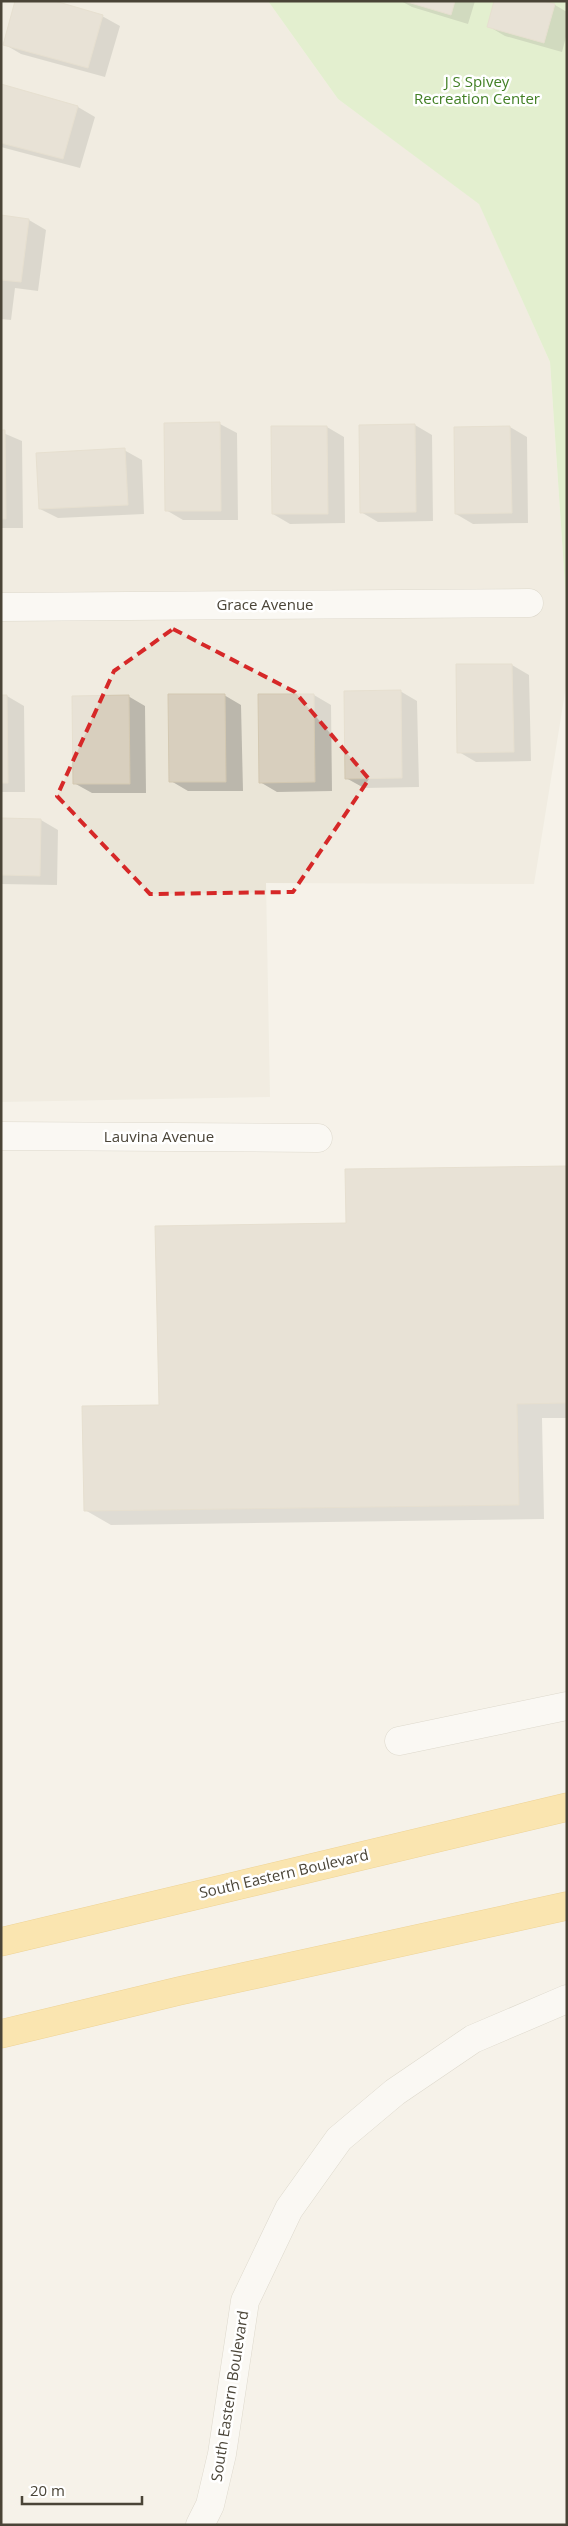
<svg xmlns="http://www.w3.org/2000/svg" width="568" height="2526" viewBox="0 0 568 2526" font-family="'Open Sans',sans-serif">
	<rect width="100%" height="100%" fill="#f5f2e9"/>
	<!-- residential -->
	<path fill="#eae5d7" d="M 1,1 L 268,1 L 338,99 L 479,203 L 550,362 L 567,615 L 567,680 L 534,884 L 266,883 L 270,1097 L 1,1102 Z"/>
	<!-- green -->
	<path fill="#cdebb0" d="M 268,1 L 567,1 L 567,615 L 550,362 L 479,204 L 338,99 Z"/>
	<!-- shadow -->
	<path fill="#0003" d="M 401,1 L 475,1 L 468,24 L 412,7 Z
		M 540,1 L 555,5 L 567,12 L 567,33 L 562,52 L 505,36 L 488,26 Z
		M 102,16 L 120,26 L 105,77 L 21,54 L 4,44 Z
		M 1,85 L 78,107 L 95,117 L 80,168 L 1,147 Z
		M 1,217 L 29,220 L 46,230 L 38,291 L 15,288 L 11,320 L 1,319 Z
		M 220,424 L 237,433 L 238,520 L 183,520 L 166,510 Z
		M 415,425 L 432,435 L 433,521 L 378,522 L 361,512 Z
		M 327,427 L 344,437 L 345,523 L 290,524 L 273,514 Z
		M 510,427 L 527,437 L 528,523 L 473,524 L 456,514 L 455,428 Z
		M 1,432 L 22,441 L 23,528 L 1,528 Z
		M 124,450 L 142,460 L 144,514 L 58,518 L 40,509 Z
		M 512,665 L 529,675 L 531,761 L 476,762 L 459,752 Z
		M 400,691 L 417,701 L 419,787 L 364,788 L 346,778 Z
		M 224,695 L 241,705 L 243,791 L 188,791 L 171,781 Z
		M 314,695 L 331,705 L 332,791 L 277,792 L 260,782 Z
		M 1,696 L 7,696 L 24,706 L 25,792 L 1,792 Z
		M 128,696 L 145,706 L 146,793 L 92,793 L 74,783 Z
		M 1,820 L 41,820 L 58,830 L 57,885 L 1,884 Z
		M 567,1167 L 567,1418 L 542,1418 L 544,1519 L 111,1525 L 85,1510 L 160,1406 L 347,1225 Z"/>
	<!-- building -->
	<path fill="#d8cfbe" stroke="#d3c8b1" d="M 15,1 L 55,1 L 103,15 L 88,68 L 3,45 Z
		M 404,1 L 455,1 L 451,15 Z
		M 494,1 L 544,1 L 555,4 L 544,43 L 487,27 Z
		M 1,84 L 78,106 L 63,159 L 1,143 Z
		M 1,215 L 29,219 L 21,282 L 1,280 Z
		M 220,422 L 221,511 L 165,511 L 164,423 Z
		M 415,424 L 416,512 L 360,513 L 359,425 Z
		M 271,426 L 327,426 L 328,514 L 272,514 Z
		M 510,426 L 512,513 L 455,514 L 454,427 Z
		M 1,430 L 5,430 L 6,519 L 1,519 Z
		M 125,448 L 128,505 L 39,509 L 36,453 Z
		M 456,664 L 512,664 L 514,752 L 457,753 Z
		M 401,690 L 402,778 L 345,779 L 344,691 Z
		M 168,694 L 225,694 L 226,782 L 169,782 Z
		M 258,694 L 314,694 L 315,782 L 259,783 Z
		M 1,695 L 7,695 L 8,783 L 1,783 Z
		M 129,695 L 130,784 L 73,784 L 72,696 Z
		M 1,818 L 41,819 L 40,876 L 1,875 Z
		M 567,1166 L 567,1403 L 517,1404 L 519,1505 L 84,1511 L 82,1406 L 159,1405 L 155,1226 L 346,1223 L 345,1169 Z"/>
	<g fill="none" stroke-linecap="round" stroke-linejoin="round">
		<defs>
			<path id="street" d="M 1,607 L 529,603
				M 1,1136 L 318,1138
				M 399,1741 L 567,1706
				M 200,2525 L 210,2505 L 222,2454 L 245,2301 L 289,2209 L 339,2139 L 395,2092 L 473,2039 L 567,1999"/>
			<path id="highway" d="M 1,1942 L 567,1807
				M 1,2034 L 179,1991 L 567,1906"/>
		</defs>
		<!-- street casing -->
		<use href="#street" stroke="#c2bbab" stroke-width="29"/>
		<!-- highway casing -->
		<use href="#highway" stroke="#e6ae33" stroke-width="29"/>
		<!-- street -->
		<use href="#street" stroke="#fff" stroke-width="28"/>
		<!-- highway -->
		<use href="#highway" stroke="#ffd66b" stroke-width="28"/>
	</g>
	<!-- marked area -->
	<path d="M0 0H568V2526H0ZM 173,629 L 295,692 L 369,779 L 293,892 L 150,894 L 57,796 L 114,671 Z" fill="#f5f2e9" fill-opacity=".55" fill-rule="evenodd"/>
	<path fill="none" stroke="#d62828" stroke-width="4" stroke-dasharray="10 6" stroke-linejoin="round" d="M 173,629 L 295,692 L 369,779 L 293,892 L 150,894 L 57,796 L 114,671 Z"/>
	<g text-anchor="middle" stroke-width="5" stroke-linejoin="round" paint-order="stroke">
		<!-- park labels -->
		<g font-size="15" fill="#438026" stroke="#fff">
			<text x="477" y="87">J S Spivey<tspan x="477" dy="17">Recreation Center</tspan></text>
		</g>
		<!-- street labels -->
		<g font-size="15" fill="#4a4437" stroke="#fff">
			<text x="265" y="610">Grace Avenue</text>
			<text x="159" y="1142">Lauvina Avenue</text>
			<text transform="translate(284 1874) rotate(-13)" y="5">South Eastern Boulevard</text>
			<text transform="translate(230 2396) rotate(-81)" y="5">South Eastern Boulevard</text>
		</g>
	</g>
	<!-- border -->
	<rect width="568" height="2526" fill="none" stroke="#4a4437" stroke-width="5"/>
	<!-- scale -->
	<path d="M22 2496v8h120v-8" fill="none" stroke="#4a4437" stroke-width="2.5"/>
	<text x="30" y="2496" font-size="15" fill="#4a4437" stroke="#ffffff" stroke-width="4" paint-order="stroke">20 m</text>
</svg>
